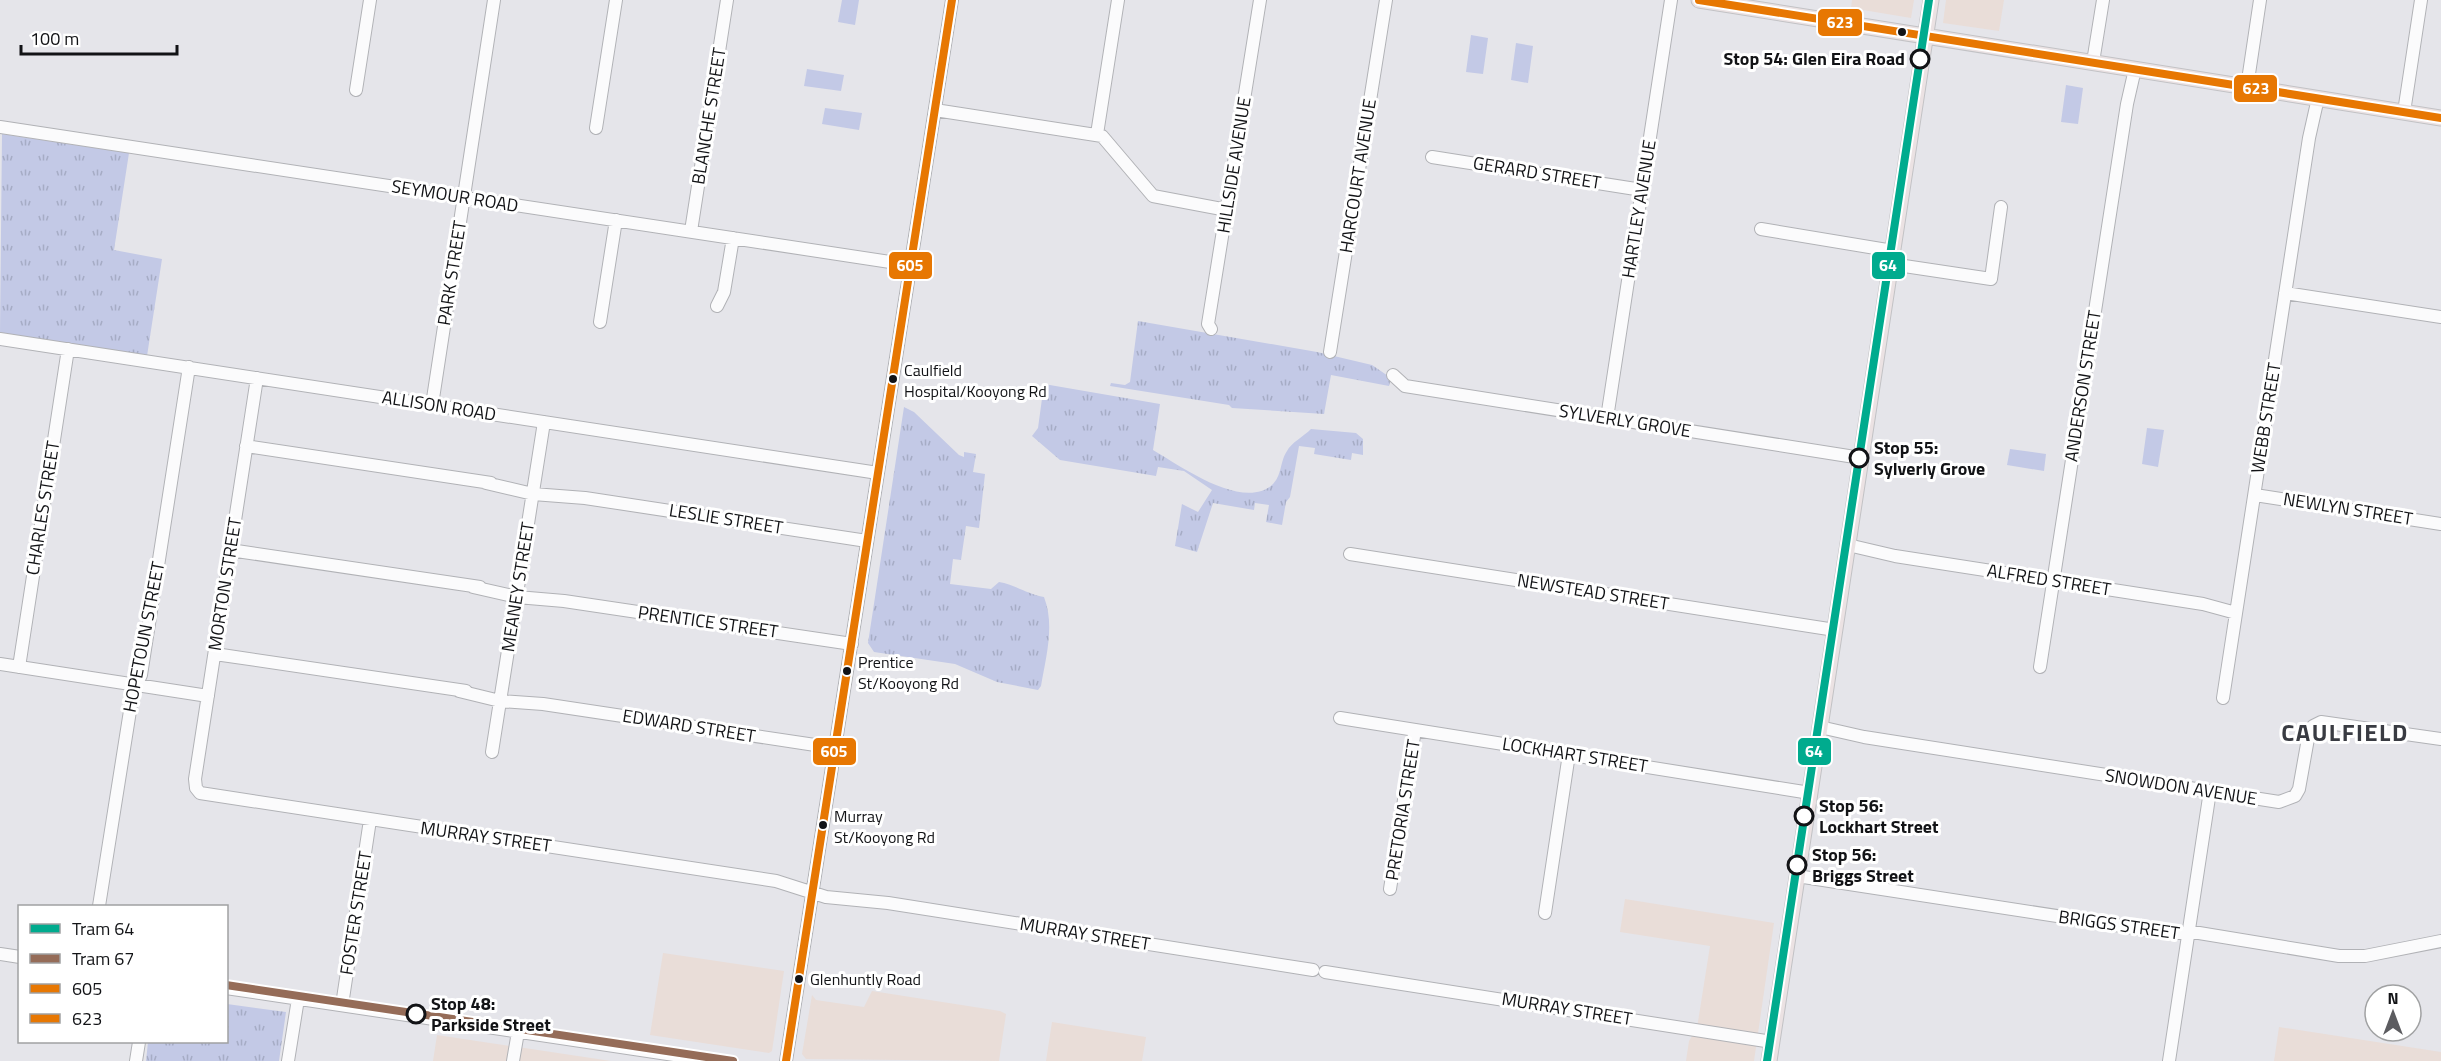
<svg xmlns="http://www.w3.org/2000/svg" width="2441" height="1061" viewBox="0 0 2441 1061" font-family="'Titillium Web',sans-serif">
	<defs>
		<pattern id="grass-tufts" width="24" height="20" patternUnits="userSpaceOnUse" patternTransform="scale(1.5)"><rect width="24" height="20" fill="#c3c9e6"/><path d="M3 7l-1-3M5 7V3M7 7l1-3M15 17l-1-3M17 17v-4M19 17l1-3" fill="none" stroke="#a6acc5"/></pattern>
	</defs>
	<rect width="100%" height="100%" fill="#e5e5ea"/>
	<!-- commercial -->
	<path fill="#e9ddd8" d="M 1852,0 L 1914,0 L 1911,18 L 1851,8 Z
		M 1946,0 L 2004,0 L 1999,31 L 1943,23 Z
		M 1625,899 L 1774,923 L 1754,1061 L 1686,1061 L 1689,1041 L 1697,1028 L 1710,946 L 1620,932 Z
		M 663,953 L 784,971 L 772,1051 L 769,1053 L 650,1035 Z
		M 872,991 L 1000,1011 L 1006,1014 L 999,1061 L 806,1059 L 802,1054 L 812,995 L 816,1000 L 864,1007 Z
		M 1052,1022 L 1146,1037 L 1142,1061 L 1046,1061 Z
		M 2279,1027 L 2441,1052 L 2441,1061 L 2274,1061 Z
		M 437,1035 L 611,1061 L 433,1061 Z"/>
	<!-- grass -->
	<path fill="url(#grass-tufts)" d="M 2,134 L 129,153 L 114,250 L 162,259 L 147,356 L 0,333 Z
		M 1138,321 L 1317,352 L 1372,365 L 1391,378 L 1389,386 L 1331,375 L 1324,414 L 1232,408 L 1229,405 L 1110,386 L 1111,383 L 1125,385 L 1130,382 Z
		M 1044,384 L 1160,404 L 1153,450 C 1179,465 1242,511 1272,485 C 1282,476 1280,461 1287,451 C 1291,443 1304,436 1311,429 L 1356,433 L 1363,439 L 1363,455 L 1352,453 L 1351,460 L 1314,454 L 1315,448 L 1299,446 L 1290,497 L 1286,502 L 1282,525 L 1266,522 L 1269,505 L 1255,503 L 1254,510 L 1213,503 L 1197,552 L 1175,546 L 1182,504 L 1198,512 L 1212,490 L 1184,471 L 1158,467 L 1156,476 L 1060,460 L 1032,436 L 1038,428 Z
		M 904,407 L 914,412 L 959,455 L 964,457 L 964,452 L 976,454 L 973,472 L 985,474 L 979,528 L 966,526 L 961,560 L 953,559 L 950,584 L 991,589 L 999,582 C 1016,585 1027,594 1044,597 C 1055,625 1046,657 1041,686 L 1038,690 L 997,682 L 955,664 L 874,652 L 868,643 Z
		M 227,1004 L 286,1012 L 279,1061 L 146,1061 L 148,1042 L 226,1042 Z"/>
	<!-- pitch -->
	<path fill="#c3c9e6" d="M 842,0 L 859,0 L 855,25 L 838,22 Z
		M 1471,35 L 1488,38 L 1483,74 L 1466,72 Z
		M 1516,43 L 1533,46 L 1528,83 L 1511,80 Z
		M 807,69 L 844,75 L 841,91 L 804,86 Z
		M 2066,85 L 2083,88 L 2078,124 L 2061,122 Z
		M 825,108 L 862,113 L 859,130 L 822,124 Z
		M 2147,428 L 2164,430 L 2158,467 L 2142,464 Z
		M 2010,449 L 2046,454 L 2044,471 L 2007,465 Z"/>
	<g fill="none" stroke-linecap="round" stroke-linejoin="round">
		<defs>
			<path id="minor" d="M 2093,62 L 2103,0
				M 2247,87 L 2260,0
				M 356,90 L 370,0
				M 935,110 L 1102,136 L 1153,196 L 1227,210
				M 2404,112 L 2421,0
				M 0,127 L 910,265
				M 596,128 L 616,0
				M 1097,134 L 1118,0
				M 1432,157 L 1642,190
				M 1761,229 L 1893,251
				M 691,231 L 727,0
				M 1891,264 L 1991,279 L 2001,207
				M 2285,293 L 2441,317
				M 717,306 L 724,292 L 733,238
				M 600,322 L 616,220
				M 1211,329 L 1208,324 L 1260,0
				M 0,339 L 878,473
				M 1330,352 L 1386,0
				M 1393,375 L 1405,386 L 1861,458
				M 257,378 L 195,779 L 196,788 L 200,793 L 776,881 L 826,897 L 888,903 L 1313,970
				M 432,405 L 494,0
				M 1607,418 L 1671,0
				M 246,446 L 491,483
				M 486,483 L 533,494 L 585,498 L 867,541
				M 2255,495 L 2441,524
				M 1848,545 L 1895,556 L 2203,604 L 2236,613
				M 230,550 L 480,587
				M 1350,554 L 1835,630
				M 473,587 L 517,597 L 564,601 L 852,644
				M 215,654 L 466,691
				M 0,664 L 208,696
				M 19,667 L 68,349
				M 2040,667 L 2127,104 L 2135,69
				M 459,691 L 500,701 L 543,704 L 835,748
				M 2223,698 L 2309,138 L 2318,98
				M 1340,718 L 1810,793
				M 1820,727 L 1864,737 L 2279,802 L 2295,796 L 2299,789 L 2309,733 L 2313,726 L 2321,722 L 2441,739
				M 492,752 L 544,422
				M 1797,876 L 2167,933 L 2199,933 L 2339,956 L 2365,956 L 2441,941
				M 1390,889 L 1415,730
				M 99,906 L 133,692 L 141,675 L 189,367
				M 1545,913 L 1569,754
				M 0,954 L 20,957
				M 1325,972 L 1772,1042
				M 226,988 L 714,1061
				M 342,1005 L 370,820
				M 136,1061 L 139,1042
				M 288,1061 L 298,999
				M 513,1061 L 518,1032
				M 786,1061 L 952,0
				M 2169,1061 L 2210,791"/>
			<path id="major" d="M 1699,0 L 2441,118
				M 1769,1061 L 1931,0"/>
		</defs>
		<!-- minor casing -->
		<use href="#minor" stroke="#b1b2b6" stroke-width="14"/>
		<!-- major casing -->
		<use href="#major" stroke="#c2c2c5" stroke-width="17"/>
		<!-- minor -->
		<use href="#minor" stroke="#fbfbfc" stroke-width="12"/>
		<!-- major -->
		<use href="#major" stroke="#ebe2e3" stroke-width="15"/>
		<!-- tram -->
		<path stroke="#bcbcbd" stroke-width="1.5" d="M 1781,968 L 1781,998"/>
		<defs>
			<path id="bus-1" d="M 786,1061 L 952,0"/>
			<path id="bus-2" d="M 1699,0 L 2441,118"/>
		</defs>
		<!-- bus-1 casing -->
		<use href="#bus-1" stroke="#fff" stroke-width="12"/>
		<!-- bus-2 casing -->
		<use href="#bus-2" stroke="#fff" stroke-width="12"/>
		<!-- bus-1 -->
		<use href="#bus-1" stroke="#e77702" stroke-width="8"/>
		<!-- bus-2 -->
		<use href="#bus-2" stroke="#e77702" stroke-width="8"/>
		<defs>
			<path id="tram-1" d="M 1767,1061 L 1929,0"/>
			<path id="tram-2" d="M 226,985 L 733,1061"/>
		</defs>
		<!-- tram-1 casing -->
		<use href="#tram-1" stroke="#fff" stroke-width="12"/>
		<!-- tram-2 casing -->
		<use href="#tram-2" stroke="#fff" stroke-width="12"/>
		<!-- tram-1 -->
		<use href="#tram-1" stroke="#00ab8e" stroke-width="8"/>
		<!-- tram-2 -->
		<use href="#tram-2" stroke="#956c58" stroke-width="8"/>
	</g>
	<!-- markers -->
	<g fill="#121316" stroke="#fff" stroke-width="2">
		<circle cx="1902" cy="32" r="5"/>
		<circle cx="893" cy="379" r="5"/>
		<circle cx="847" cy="671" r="5"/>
		<circle cx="823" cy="825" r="5"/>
		<circle cx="799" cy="979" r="5"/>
	</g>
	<g fill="#fff" stroke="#121316" stroke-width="3">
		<circle cx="1920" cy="59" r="9"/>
		<circle cx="1859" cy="458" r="9"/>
		<circle cx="1804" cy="816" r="9"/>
		<circle cx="1797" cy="865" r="9"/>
		<circle cx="416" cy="1014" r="9"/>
	</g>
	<g text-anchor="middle" stroke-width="6" stroke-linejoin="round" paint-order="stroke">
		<!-- bus labels -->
		<g font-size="16" fill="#121316" stroke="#fff" text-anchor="start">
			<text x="904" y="376">Caulfield<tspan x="904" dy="21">Hospital/Kooyong Rd</tspan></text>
			<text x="858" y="668">Prentice<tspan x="858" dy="21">St/Kooyong Rd</tspan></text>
			<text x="834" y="822">Murray<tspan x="834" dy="21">St/Kooyong Rd</tspan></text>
			<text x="810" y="985">Glenhuntly Road</text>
		</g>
		<!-- stop labels -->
		<g font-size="18" font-weight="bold" fill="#121316" stroke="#fff" text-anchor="start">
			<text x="1905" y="65" text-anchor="end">Stop 54: Glen Eira Road</text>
			<text x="1874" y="454">Stop 55:<tspan x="1874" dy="21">Sylverly Grove</tspan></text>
			<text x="1819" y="812">Stop 56:<tspan x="1819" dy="21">Lockhart Street</tspan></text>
			<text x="1812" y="861">Stop 56:<tspan x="1812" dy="21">Briggs Street</tspan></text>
			<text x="431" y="1010">Stop 48:<tspan x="431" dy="21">Parkside Street</tspan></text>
		</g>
		<!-- street labels -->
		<g font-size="18" fill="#121316" stroke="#fff">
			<text transform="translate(709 116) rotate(-81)" y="6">BLANCHE STREET</text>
			<text transform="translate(1234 165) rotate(-81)" y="6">HILLSIDE AVENUE</text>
			<text transform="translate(1537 173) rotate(9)" y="6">GERARD STREET</text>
			<text transform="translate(1358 176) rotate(-81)" y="6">HARCOURT AVENUE</text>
			<text transform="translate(455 196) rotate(9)" y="6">SEYMOUR ROAD</text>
			<text transform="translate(1639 209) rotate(-81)" y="6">HARTLEY AVENUE</text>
			<text transform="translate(452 273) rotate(-81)" y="6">PARK STREET</text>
			<text transform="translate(2083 386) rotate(-81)" y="6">ANDERSON STREET</text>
			<text transform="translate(439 406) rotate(9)" y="6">ALLISON ROAD</text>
			<text transform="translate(2266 418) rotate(-81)" y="6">WEBB STREET</text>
			<text transform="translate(1625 421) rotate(9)" y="6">SYLVERLY GROVE</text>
			<text transform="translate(43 508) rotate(-81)" y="6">CHARLES STREET</text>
			<text transform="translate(2348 509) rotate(9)" y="6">NEWLYN STREET</text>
			<text transform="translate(726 519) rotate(9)" y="6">LESLIE STREET</text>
			<text transform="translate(2049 580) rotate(9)" y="6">ALFRED STREET</text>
			<text transform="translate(225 584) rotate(-81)" y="6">MORTON STREET</text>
			<text transform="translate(518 587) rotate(-81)" y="6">MEANEY STREET</text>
			<text transform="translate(1593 592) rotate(9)" y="6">NEWSTEAD STREET</text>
			<text transform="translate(708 622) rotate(8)" y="6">PRENTICE STREET</text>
			<text transform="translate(144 637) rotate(-79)" y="6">HOPETOUN STREET</text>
			<text transform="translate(689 726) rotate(9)" y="6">EDWARD STREET</text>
			<text transform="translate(1575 755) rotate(9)" y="6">LOCKHART STREET</text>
			<text transform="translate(2181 787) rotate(9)" y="6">SNOWDON AVENUE</text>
			<text transform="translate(1403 810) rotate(-81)" y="6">PRETORIA STREET</text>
			<text transform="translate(486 837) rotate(8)" y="6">MURRAY STREET</text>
			<text transform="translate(356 913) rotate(-81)" y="6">FOSTER STREET</text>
			<text transform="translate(2119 925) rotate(8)" y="6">BRIGGS STREET</text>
			<text transform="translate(1085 934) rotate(9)" y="6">MURRAY STREET</text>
			<text transform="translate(1567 1009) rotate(9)" y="6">MURRAY STREET</text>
		</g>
		<!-- district labels -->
		<g font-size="24" font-weight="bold" letter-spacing="1.5" fill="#393b42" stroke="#fff">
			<text x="2345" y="741">CAULFIELD</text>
		</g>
	</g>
	<g stroke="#fff" stroke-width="2">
		<rect x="1817" y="8" width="46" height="29" rx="6" fill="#e77702"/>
		<rect x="2233" y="74" width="45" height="29" rx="6" fill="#e77702"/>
		<rect x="1871" y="251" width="35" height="29" rx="6" fill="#00ab8e"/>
		<rect x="888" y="251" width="45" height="29" rx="6" fill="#e77702"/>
		<rect x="1797" y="737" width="35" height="29" rx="6" fill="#00ab8e"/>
		<rect x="812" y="737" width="45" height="29" rx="6" fill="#e77702"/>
	</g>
	<g font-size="16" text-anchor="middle" font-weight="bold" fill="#fff">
		<text x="1840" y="28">623</text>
		<text x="2256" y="94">623</text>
		<text x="1888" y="271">64</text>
		<text x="910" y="271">605</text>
		<text x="1814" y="757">64</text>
		<text x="834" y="757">605</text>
	</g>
	<!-- legend -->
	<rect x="18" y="905" width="210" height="138" fill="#ffffff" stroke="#a0a1a2" stroke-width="1.5"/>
	<rect x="30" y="924" width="30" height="9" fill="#00ab8e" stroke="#a0a1a2" stroke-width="1.5"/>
	<text x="72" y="935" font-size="18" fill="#121316">Tram 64</text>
	<rect x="30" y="954" width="30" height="9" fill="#956c58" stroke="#a0a1a2" stroke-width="1.5"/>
	<text x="72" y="965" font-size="18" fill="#121316">Tram 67</text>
	<rect x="30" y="984" width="30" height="9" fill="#e77702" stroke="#a0a1a2" stroke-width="1.5"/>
	<text x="72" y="995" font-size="18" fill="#121316">605</text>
	<rect x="30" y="1014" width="30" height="9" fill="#e77702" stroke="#a0a1a2" stroke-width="1.5"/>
	<text x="72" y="1025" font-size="18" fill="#121316">623</text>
	<!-- north arrow -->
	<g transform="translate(2393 1013)"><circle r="28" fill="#ffffff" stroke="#a0a1a2" stroke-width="1.5"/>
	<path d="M0-4.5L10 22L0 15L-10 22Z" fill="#5c5c60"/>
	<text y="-9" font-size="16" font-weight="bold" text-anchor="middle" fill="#121316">N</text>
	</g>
	<!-- scale -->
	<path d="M21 45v9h156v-9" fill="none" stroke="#121316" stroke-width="3"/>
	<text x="30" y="45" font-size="18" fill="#121316" stroke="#ffffff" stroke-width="4.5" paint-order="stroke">100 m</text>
</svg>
